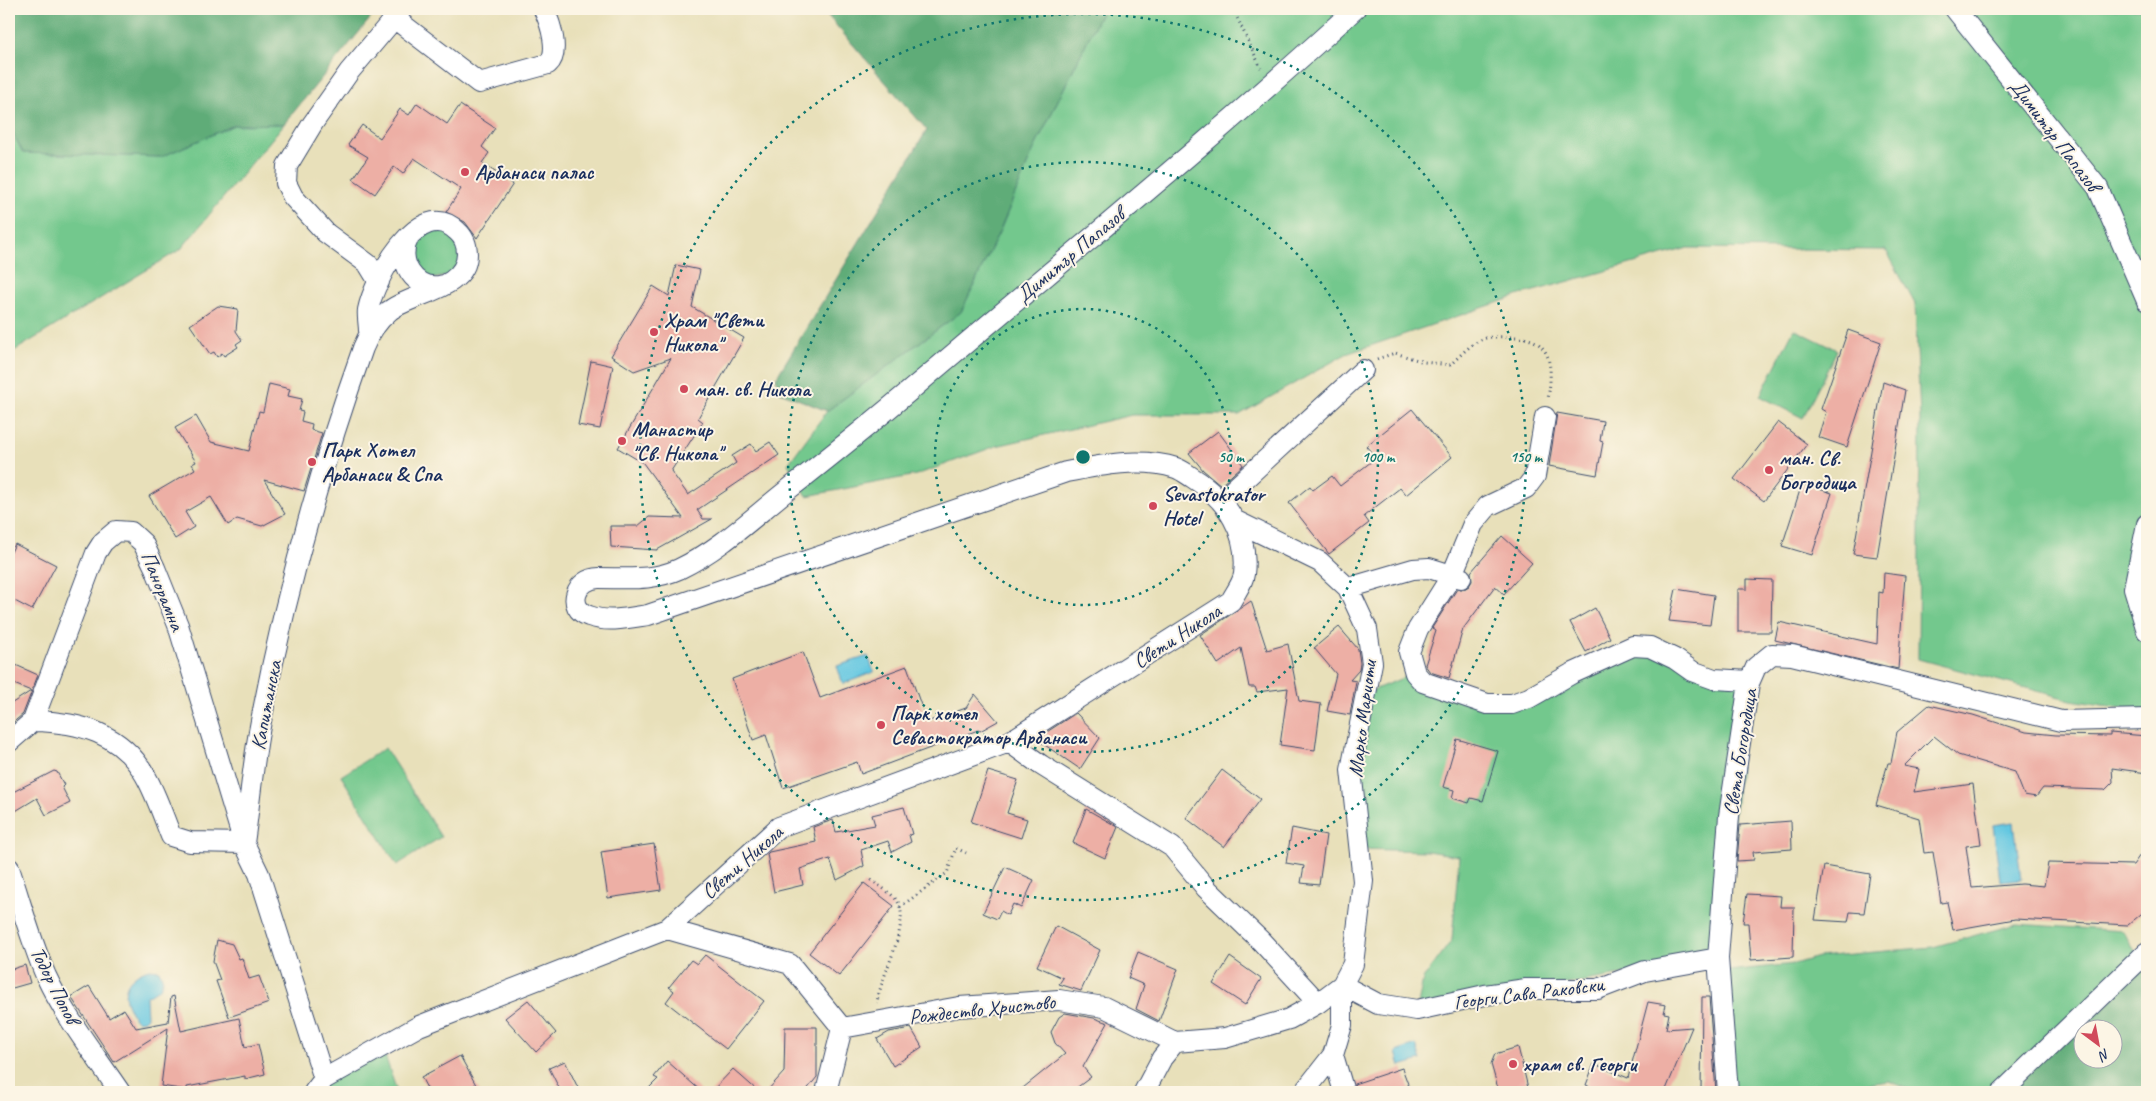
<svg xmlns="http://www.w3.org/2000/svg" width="2156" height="1101" viewBox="0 0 2156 1101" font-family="Caveat,sans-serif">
	<rect width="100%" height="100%" fill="#fcf5e5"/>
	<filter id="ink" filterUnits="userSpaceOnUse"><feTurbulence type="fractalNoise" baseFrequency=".02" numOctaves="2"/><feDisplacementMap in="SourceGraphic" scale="10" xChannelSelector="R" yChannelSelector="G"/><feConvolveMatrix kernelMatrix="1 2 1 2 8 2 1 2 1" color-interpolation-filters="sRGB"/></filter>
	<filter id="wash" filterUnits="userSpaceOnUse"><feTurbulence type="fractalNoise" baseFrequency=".0096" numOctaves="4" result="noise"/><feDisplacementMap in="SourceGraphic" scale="20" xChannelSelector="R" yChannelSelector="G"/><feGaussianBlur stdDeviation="1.12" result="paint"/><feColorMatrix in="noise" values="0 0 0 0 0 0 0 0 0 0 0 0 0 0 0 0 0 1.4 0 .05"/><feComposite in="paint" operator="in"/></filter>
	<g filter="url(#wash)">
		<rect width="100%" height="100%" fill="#e8e0ba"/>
		<!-- green -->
		<path fill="#73c88d" stroke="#477c76" d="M 1103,9 L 2147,9 L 2147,712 L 2071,700 L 1918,659 L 1920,416 L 1915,304 L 1886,250 L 1688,248 L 1523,294 L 1346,354 L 1239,415 L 1132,415 L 996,446 L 916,475 L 807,496 L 788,464 L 827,411 L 961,312 L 1001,228 L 1033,151 Z
			M 284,124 L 181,249 L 9,354 L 9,125 L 23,153 L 161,157 L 234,125 Z
			M 419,227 L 459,232 L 460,274 L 418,281 L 406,243 Z
			M 1794,329 L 1837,350 L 1803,418 L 1760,396 Z
			M 1633,646 L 1750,681 L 1718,958 L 1417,1010 L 1423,979 L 1452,940 L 1459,856 L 1427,851 L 1359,849 L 1359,731 L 1368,692 L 1415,673 L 1512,704 Z
			M 385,748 L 441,837 L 397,865 L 341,776 Z
			M 2016,924 L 2123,931 L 2140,959 L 2002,1092 L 1916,1092 L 1889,1081 L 1805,1092 L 1729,1088 L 1719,972 L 1794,964 L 1818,957 L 1933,947 Z
			M 382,1046 L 397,1092 L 314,1092 Z"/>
		<!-- forest -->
		<path fill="#5eac78" stroke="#3c6e6b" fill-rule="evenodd" d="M 9,9 L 378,9 L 284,124 L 234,125 L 161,157 L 23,153 L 9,125 Z
			M 822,9 L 1103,9 L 1033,151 L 1001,228 L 961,312 L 827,411 L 780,392 L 776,378 L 927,130 Z
			M 2147,952 L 2147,1092 L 2002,1092 ZM 2084,1028 L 2114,1028 L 2114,1058 L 2084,1058 Z"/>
		<!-- water -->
		<path fill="#63c7e1" stroke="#3f7ba0" d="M 868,656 L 874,672 L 843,684 L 837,666 Z
			M 2014,822 L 2021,879 L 2000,881 L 1993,825 Z
			M 149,969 L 159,970 L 163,980 L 160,988 L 146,997 L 147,1017 L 144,1020 L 138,1021 C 133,1018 132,1014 129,1008 C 119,989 130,975 149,969 Z
			M 1416,1045 L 1421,1060 L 1400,1066 L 1396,1052 Z"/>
		<g id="blocks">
			<!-- building -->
			<path fill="#edafa5" d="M 417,103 L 447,124 L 460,105 L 495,128 L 482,147 L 489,153 L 482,163 L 513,184 L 477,238 L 465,222 L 446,212 L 461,189 L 414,158 L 403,174 L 394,167 L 375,194 L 353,179 L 368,157 L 348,145 L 362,125 L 380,138 L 400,109 L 409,115 Z
				M 676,265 L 700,270 L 692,307 L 744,338 L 698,418 L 703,422 L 671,471 L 688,495 L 736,463 L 732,456 L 751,444 L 756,451 L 770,442 L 779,455 L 697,510 L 703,519 L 712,519 L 657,550 L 611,547 L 610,526 L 638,526 L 649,517 L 683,518 L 643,463 L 618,448 L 671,358 L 634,371 L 611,356 L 653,286 L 669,296 Z
				M 218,306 L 238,309 L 236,331 L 242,340 L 236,344 L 238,347 L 224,356 L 222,353 L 217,357 L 214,352 L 210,354 L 190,325 Z
				M 1848,330 L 1881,342 L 1847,447 L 1818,437 L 1826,412 L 1821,409 Z
				M 591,361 L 613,366 L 600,429 L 578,425 Z
				M 1883,382 L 1905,390 L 1877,557 L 1853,554 Z
				M 269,384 L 290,389 L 288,396 L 302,399 L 299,411 L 303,412 L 301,421 L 312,424 L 311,430 L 322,433 L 304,491 L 264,480 L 285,514 L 262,526 L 237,519 L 228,525 L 211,497 L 185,512 L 194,527 L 175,539 L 149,496 L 195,469 L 192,464 L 196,462 L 175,428 L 196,416 L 211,442 L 249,451 L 259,411 L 263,412 Z
				M 1412,409 L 1452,457 L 1406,495 L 1400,488 L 1364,516 L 1369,523 L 1329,554 L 1289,503 L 1310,486 L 1313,490 L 1332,476 L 1340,486 L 1376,458 L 1366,446 Z
				M 1557,413 L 1603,421 L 1600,441 L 1603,442 L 1597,475 L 1549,466 Z
				M 1778,422 L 1807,444 L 1764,501 L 1734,479 Z
				M 1218,431 L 1243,465 L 1221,485 L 1203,470 L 1189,453 Z
				M 1802,484 L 1832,493 L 1812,555 L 1782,546 Z
				M 1502,536 L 1532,563 L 1504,594 L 1495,586 L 1463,629 L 1449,678 L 1430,672 L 1425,665 L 1436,631 L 1432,628 L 1457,589 L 1464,589 L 1469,586 L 1472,581 L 1471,572 Z
				M 15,544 L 56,565 L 32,610 L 9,598 L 9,556 Z
				M 1884,573 L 1905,576 L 1898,669 L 1775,640 L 1779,622 L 1877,644 L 1879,592 L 1883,593 Z
				M 1747,579 L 1772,580 L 1771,632 L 1738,632 L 1738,589 L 1747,589 Z
				M 1676,589 L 1714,595 L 1710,625 L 1669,621 Z
				M 1251,601 L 1267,650 L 1288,644 L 1299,701 L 1321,704 L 1315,750 L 1280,745 L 1288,688 L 1257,692 L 1255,687 L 1249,687 L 1241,648 L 1218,664 L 1200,635 Z
				M 1595,608 L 1610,638 L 1586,652 L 1570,622 Z
				M 1339,627 L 1358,649 L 1360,663 L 1359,670 L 1350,680 L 1356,681 L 1350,715 L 1327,711 L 1336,674 L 1314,648 Z
				M 803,652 L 820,698 L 907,666 L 927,722 L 966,708 L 975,694 L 998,721 L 980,731 L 978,730 L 861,774 L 857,762 L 783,788 L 766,735 L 753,740 L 732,679 Z
				M 9,662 L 38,675 L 23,714 L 9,726 L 9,705 L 31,691 L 9,682 Z
				M 1929,705 L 1973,715 L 2026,732 L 2056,735 L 2110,736 L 2110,733 L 2147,736 L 2147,773 L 2112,768 L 2113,782 L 2105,790 L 2043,788 L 2036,797 L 2024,795 L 2015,772 L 1958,755 L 1934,736 L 1904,766 L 1919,769 L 1914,792 L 1973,784 L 1981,844 L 1966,846 L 1972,888 L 2021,884 L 2044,886 L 2048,863 L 2133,865 L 2147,845 L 2147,909 L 2128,925 L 2015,919 L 1953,930 L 1947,902 L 1941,903 L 1933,852 L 1924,853 L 1919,818 L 1876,805 L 1888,763 L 1891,763 L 1897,732 Z
				M 1076,713 L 1100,738 L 1080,769 L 1036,739 Z
				M 1457,739 L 1498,751 L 1483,801 L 1471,798 L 1469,803 L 1452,798 L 1454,790 L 1443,787 Z
				M 1222,770 L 1260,799 L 1224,847 L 1186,818 Z
				M 54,771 L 57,772 L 64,785 L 62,787 L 70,803 L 46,815 L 37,798 L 9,815 L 9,794 Z
				M 988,771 L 1018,780 L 1007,813 L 1027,819 L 1021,838 L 971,822 Z
				M 904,807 L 912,834 L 909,835 L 911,842 L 892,852 L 888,841 L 861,850 L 864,866 L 837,880 L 830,859 L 800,869 L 803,885 L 774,892 L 767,854 L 769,852 L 816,842 L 813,827 L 833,820 L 836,832 L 875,825 L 872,815 Z
				M 1086,809 L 1118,827 L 1105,858 L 1073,843 Z
				M 1791,821 L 1792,849 L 1753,852 L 1754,860 L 1737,861 L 1740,825 Z
				M 1292,828 L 1326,835 L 1319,885 L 1301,883 L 1304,866 L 1286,863 Z
				M 654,844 L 661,890 L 608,898 L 601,852 Z
				M 1824,866 L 1870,874 L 1864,913 L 1850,912 L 1848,922 L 1815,920 Z
				M 1005,867 L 1034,880 L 1021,908 L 1013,904 L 1008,915 L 1001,911 L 997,919 L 983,913 Z
				M 864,883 L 894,906 L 839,976 L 809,953 Z
				M 1747,894 L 1781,896 L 1780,907 L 1794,907 L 1793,957 L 1751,960 L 1748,923 L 1743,923 Z
				M 1056,926 L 1100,950 L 1081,991 L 1059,984 L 1063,978 L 1037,966 Z
				M 217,940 L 232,944 L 239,959 L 242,958 L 249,979 L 259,976 L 269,1003 L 229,1017 L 216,981 L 220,980 L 213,961 Z
				M 1138,952 L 1178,969 L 1159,1021 L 1136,1009 L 1144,985 L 1128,978 Z
				M 705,955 L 764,1001 L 726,1049 L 666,1002 L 674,991 L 669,987 L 691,960 L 697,964 Z
				M 1230,957 L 1261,979 L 1245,1005 L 1213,984 Z
				M 25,965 L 30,983 L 9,989 L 9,970 Z
				M 89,986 L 109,1018 L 124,1009 L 136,1028 L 168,1022 L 171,997 L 174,996 L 181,1031 L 239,1018 L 245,1047 L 258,1044 L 265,1074 L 245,1079 L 245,1076 L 187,1087 L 187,1090 L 161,1086 L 168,1028 L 114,1062 L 71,997 Z
				M 1702,997 L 1709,997 L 1716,1092 L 1701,1092 Z
				M 528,1000 L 556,1033 L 536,1052 L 505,1018 Z
				M 1648,1002 L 1666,1005 L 1664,1013 L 1669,1014 L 1666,1029 L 1692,1027 L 1665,1092 L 1623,1092 L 1610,1087 L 1607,1092 L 1601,1092 L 1586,1085 L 1594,1064 L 1628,1078 Z
				M 1065,1013 L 1094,1018 L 1108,1023 L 1083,1067 L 1091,1077 L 1071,1092 L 1018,1092 L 1065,1054 L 1055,1043 L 1051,1032 L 1059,1017 Z
				M 785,1027 L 817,1027 L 817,1077 L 805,1092 L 766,1092 L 784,1072 Z
				M 911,1028 L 922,1047 L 893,1066 L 877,1039 L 889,1032 Z
				M 1518,1047 L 1529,1092 L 1499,1092 L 1491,1064 L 1495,1054 Z
				M 460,1056 L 480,1092 L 429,1092 L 421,1077 Z
				M 565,1061 L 580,1092 L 561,1092 L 549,1068 Z
				M 667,1061 L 702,1092 L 645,1092 L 658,1079 L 654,1077 Z
				M 1402,1068 L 1411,1092 L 1356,1092 L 1354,1084 Z
				M 733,1069 L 759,1092 L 711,1092 Z"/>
		</g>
	</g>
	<g filter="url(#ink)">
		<use href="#blocks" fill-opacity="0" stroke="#3a4a6c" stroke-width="1"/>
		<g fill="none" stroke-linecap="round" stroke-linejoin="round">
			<defs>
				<path id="minor" d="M 1955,9 L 2098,188 L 2147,301
					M 394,18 L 479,83 L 548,64 C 560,53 551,24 544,10
					M 409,237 C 395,260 415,293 443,285
					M 379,282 L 368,264 L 326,233 L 293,197 L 286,183 L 287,166 L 313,123 L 349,72 L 402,9
					M 1545,417 L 1535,476 L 1526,488 L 1488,506 L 1473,524 L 1452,575 L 1418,629 L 1409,652 L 1415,673 L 1423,682 L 1487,704 L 1512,704 L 1529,698 L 1571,674 L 1633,646 L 1650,647 L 1675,659 L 1692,671 L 1714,679 L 1750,681
					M 1222,500 L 1363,370
					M 2147,524 L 2134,588 L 2147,631
					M 1348,588 L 1413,569 L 1429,568 L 1461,578
					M 33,721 C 80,722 121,733 145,775 C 156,794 163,816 171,836 L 190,842 L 244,843
					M 9,742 L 33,721 L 96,553 L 103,542 L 116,531 L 131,532 L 143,543 L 155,568 L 178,625 L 244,843 L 259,874 L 324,1079
					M 1009,742 L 1041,765 L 1172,847 L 1206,888 L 1261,941 L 1318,1003
					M 244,843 C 250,802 253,761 261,721 C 285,595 320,469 363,348 C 369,333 376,322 389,311 C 411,293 467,290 467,254 C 467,246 464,237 457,231 C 419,194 374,280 368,310 C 367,316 369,324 369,331
					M 9,868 C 21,904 31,941 46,976 C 65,1017 95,1055 120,1092
					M 667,929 L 790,964 L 842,1028 L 826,1092
					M 1342,985 L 1378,1004 L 1417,1010 L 1485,995 L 1526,989 L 1598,989 L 1645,971 L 1718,958
					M 842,1028 L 959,1007 L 1059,1000 L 1104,1007 L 1175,1042
					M 1333,1055 L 1344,1092
					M 314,1092 L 324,1079 L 419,1026 L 667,929 L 779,827 L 1009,742 L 1231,601 C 1235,593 1243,583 1244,574 C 1249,533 1227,499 1193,478 C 1188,475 1182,470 1176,468 C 1141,457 1101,465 1066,472 L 648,615 C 629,618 608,623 589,616 C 565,608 576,578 599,578 C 628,578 653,581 679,569 C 717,551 748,522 780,496 C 827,459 873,422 919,383 C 1065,259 1214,138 1355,9
					M 1144,1092 L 1162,1058 L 1175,1042 L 1225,1038 L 1289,1019 L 1318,1003 L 1342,985 L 1353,964 L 1363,881 L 1351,770 L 1372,663 L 1367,629 L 1348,588 L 1320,562 L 1234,520
					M 1304,1092 L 1333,1055 L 1342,1025 L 1342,985
					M 1728,1092 L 1718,958 L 1729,816 L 1749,683 L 1756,667 L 1772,654 L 1792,655 L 2061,721 L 2147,719
					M 2002,1092 L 2147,952"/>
			</defs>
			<!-- minor casing -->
			<use href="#minor" stroke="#3a4a6c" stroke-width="22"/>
			<!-- path -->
			<path stroke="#3a4a6c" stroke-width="3" stroke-dasharray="1 4" stroke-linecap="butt" d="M 1233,9 L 1261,68
				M 1377,359 L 1395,353 L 1424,362 L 1450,365 C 1460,356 1470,344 1483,339 C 1491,336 1502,337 1510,337 C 1553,336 1553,366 1548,399
				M 871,880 C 879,886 893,894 898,902 C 911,925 880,977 877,1003
				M 900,907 L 947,873 L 956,848 L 966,853"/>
			<!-- minor -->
			<use href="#minor" stroke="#fff" stroke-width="20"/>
		</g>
	</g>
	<!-- distance rings -->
	<g fill="none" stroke="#0f766e" stroke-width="2.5" stroke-dasharray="2.5 5">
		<circle cx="1083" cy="457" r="148"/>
		<circle cx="1083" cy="457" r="295"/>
		<circle cx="1083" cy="457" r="443"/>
	</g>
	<!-- markers -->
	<g fill="#d1495b" stroke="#fcf5e5" stroke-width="2">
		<circle cx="465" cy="172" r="5"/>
		<circle cx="654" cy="332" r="5"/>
		<circle cx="684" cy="389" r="5"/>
		<circle cx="622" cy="441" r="5"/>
		<circle cx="312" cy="462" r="5"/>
		<circle cx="1769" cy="470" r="5"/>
		<circle cx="1153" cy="506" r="5"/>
		<circle cx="881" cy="725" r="5"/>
		<circle cx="1513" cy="1064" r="5"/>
	</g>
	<g text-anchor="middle" stroke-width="4" stroke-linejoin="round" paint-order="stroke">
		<!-- street labels -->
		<g font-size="21" fill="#1b2f5e" stroke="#fcf5e5">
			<text transform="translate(2055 135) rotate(53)" y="7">Димитър Папазов</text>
			<text transform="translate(1070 255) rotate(-40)" y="7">Димитър Папазов</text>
			<text transform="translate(163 591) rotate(68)" y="7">Панорамна</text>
			<text transform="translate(1177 636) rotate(-33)" y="7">Свети Никола</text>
			<text transform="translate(266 705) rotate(-79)" y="7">Капитанска</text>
			<text transform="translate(1362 719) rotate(-83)" y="7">Марко Мариоти</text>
			<text transform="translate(1740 752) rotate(-81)" y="7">Света Богородица</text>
			<text transform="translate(742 862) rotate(-41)" y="7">Свети Никола</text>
			<text transform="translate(55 985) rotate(63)" y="7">Тодор Попов</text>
			<text transform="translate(1529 993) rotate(-7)" y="7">Георги Сава Раковски</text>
			<text transform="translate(982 1009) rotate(-6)" y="7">Рождество Христово</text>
		</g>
		<!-- poi labels -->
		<g font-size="21" font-weight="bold" fill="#1b2f5e" stroke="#fcf5e5" text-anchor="start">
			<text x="475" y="179">Арбанаси палас</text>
			<text x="664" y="327">Храм "Свети<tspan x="664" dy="24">Никола"</tspan></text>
			<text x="694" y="396">ман. св. Никола</text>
			<text x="632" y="436">Манастир<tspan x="632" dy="24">"Св. Никола"</tspan></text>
			<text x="322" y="457">Парк Хотел<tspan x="322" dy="24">Арбанаси &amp; Спа</tspan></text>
			<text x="1779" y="465">ман. Св.<tspan x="1779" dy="24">Богродица</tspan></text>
			<text x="1163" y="501">Sevastokrator<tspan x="1163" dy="24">Hotel</tspan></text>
			<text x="891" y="720">Парк хотел<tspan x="891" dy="24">Севастократор Арбанаси</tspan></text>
			<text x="1523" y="1071">храм св. Георги</text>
		</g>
	</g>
	<circle cx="1083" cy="457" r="8" fill="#0f766e" stroke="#fcf5e5" stroke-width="2.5"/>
	<g font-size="15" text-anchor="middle" font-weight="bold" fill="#0f766e" stroke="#fcf5e5" stroke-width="4" stroke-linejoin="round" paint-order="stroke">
		<text x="1231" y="462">50 m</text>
		<text x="1378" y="462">100 m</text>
		<text x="1526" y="462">150 m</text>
	</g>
	<!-- margin -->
	<rect width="2156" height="1101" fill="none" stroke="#fcf5e5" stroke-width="30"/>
	<!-- north arrow -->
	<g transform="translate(2098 1044) rotate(148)"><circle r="24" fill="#fcf5e5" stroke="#a2a6af"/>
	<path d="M0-4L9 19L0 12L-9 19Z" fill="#d1495b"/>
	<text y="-8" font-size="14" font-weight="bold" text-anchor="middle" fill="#1b2f5e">N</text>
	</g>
</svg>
